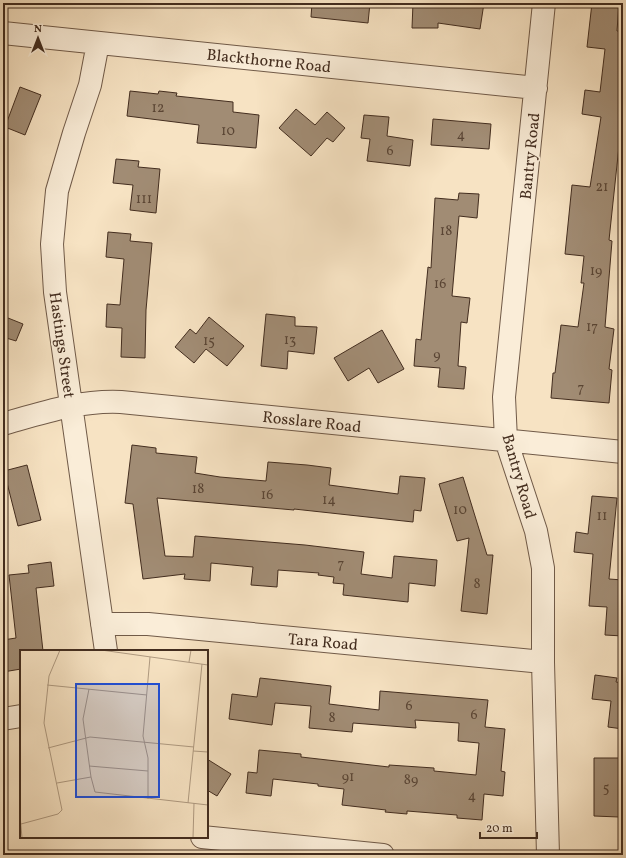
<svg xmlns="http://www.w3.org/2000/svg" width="626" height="858" viewBox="0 0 626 858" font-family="Vollkorn,serif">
	<rect width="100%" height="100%" fill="#f7e3c3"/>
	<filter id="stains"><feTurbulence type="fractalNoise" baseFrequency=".005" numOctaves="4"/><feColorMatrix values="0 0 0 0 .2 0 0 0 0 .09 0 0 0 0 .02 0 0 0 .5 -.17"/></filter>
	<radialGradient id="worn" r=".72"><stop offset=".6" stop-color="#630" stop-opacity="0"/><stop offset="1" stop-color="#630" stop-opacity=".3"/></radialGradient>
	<!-- building -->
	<path fill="#a18c74" stroke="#432d1f" d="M 312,3 L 370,3 L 368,23 L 311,17 Z
		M 413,3 L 484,3 L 480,29 L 438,23 L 438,28 L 412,28 Z
		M 592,3 L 619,3 L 617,31 L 623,31 L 623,146 L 619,146 L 609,240 L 612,241 L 605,327 L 614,329 L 609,369 L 612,370 L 609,403 L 551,398 L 553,373 L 555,373 L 561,325 L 578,327 L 584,283 L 581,283 L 584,256 L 565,254 L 572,185 L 590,187 L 601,117 L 582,114 L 585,90 L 600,92 L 605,49 L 587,47 Z
		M 20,87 L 41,95 L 25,135 L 5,127 Z
		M 130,91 L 158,94 L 159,91 L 177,93 L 176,96 L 233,102 L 233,112 L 259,115 L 256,148 L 197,143 L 199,125 L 127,116 Z
		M 296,109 L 315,125 L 327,112 L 345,128 L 333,142 L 327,138 L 311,156 L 279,128 Z
		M 364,115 L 389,117 L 387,136 L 413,140 L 410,166 L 367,161 L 370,139 L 361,138 Z
		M 433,119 L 491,124 L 489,149 L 431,145 Z
		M 116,159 L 139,161 L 138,167 L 160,169 L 156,213 L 130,210 L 133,185 L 113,183 Z
		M 459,193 L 479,194 L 477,218 L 459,216 L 452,296 L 470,298 L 467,323 L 461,322 L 458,366 L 466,367 L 464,389 L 438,387 L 440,368 L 414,366 L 416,339 L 421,340 L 428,267 L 431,268 L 435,198 L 458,200 Z
		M 108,232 L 131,234 L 130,241 L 152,243 L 146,310 L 145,358 L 121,357 L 122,328 L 106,327 L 107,304 L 120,305 L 124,259 L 106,257 Z
		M 266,314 L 295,317 L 295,326 L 317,327 L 314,354 L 288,351 L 287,369 L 261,366 Z
		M 3,316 L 23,324 L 16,341 L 3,337 Z
		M 209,317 L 244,346 L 227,366 L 206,349 L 194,363 L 175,347 L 190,329 L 196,334 Z
		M 382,330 L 404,369 L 378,383 L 369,368 L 348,381 L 334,358 Z
		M 132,445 L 156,448 L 156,453 L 197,457 L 195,473 L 220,477 L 266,481 L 268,462 L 307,465 L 331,468 L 329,485 L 398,494 L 400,476 L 425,478 L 421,511 L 414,510 L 413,522 L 294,509 L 294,510 L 157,498 L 165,556 L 193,557 L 195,536 L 305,545 L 364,552 L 361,574 L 392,578 L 394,556 L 437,560 L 435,586 L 409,583 L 408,602 L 343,595 L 344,584 L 333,583 L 334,577 L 318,575 L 319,573 L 278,570 L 277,587 L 251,585 L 253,567 L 211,563 L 210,581 L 184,579 L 185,574 L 143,579 L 133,504 L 125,503 Z
		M 27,465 L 41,520 L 18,526 L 4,471 Z
		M 463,477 L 487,555 L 493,555 L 487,614 L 461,611 L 469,538 L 457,541 L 439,484 Z
		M 592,496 L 617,498 L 609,579 L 623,580 L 623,636 L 605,635 L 607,607 L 589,606 L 593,554 L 574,552 L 576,532 L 588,534 Z
		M 51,562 L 54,586 L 36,588 L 43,651 L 21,651 L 21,669 L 3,672 L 3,640 L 16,638 L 9,575 L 29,573 L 28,565 Z
		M 595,675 L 617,678 L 616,682 L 623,683 L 623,729 L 608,727 L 611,701 L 592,699 Z
		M 260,678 L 331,686 L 329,704 L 379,710 L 380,691 L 488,700 L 485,727 L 505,729 L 501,771 L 505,772 L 503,796 L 484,794 L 482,820 L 457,818 L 457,815 L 407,811 L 407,814 L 385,812 L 386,810 L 342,805 L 344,789 L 318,786 L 318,784 L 273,779 L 271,796 L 246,793 L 248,772 L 257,773 L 259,750 L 301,754 L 301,757 L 389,767 L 389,765 L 434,768 L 434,771 L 476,775 L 479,743 L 458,741 L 459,723 L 415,720 L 416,728 L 353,723 L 352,732 L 309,728 L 311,706 L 275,703 L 272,725 L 229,719 L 232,694 L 257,697 Z
		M 594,758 L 619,758 L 619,817 L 594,816 Z
		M 207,759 L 231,774 L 217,796 L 207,790 Z"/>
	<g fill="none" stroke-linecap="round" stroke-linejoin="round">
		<defs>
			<path id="minor" d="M 544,3 L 504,397 L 506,440 L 536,531 L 543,568 L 543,662 L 548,855
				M 3,33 L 536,88
				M 98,43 L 90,85 L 74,133 L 57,191 L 52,244 L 55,292 L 106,651
				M 3,424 C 42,413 80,400 121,402 L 623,452
				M 102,624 L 148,624 L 543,662
				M 3,719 L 21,716
				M 202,837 L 383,855"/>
		</defs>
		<!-- minor casing -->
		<use href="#minor" stroke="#705a48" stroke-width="24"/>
		<!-- minor -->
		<use href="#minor" stroke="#faedd8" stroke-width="22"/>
	</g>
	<g text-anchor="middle" stroke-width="3.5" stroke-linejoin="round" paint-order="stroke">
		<!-- number labels -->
		<g font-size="14" fill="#5a4534">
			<text x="158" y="112">12</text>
			<text x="228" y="135">10</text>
			<text x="461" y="139">4</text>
			<text x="390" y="155">6</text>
			<text x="602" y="191">21</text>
			<text x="144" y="203">111</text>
			<text x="446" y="235">18</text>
			<text x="596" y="275">19</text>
			<text x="440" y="288">16</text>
			<text x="592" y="331">17</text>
			<text x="290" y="344">13</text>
			<text x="209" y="345">15</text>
			<text x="437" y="359">9</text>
			<text x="581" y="392">7</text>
			<text x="198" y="493">18</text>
			<text x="267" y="499">16</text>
			<text x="329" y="504">14</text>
			<text x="460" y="514">10</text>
			<text x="602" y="520">11</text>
			<text x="341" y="568">7</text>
			<text x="477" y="588">8</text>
			<text x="409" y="710">6</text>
			<text x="474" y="719">6</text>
			<text x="332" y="722">8</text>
			<text x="348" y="781">91</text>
			<text x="411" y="784">89</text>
			<text x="606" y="792">5</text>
			<text x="472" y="800">4</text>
		</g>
		<!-- street labels -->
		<g font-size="16" fill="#432d1f" stroke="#faedd8">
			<text transform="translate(269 60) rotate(6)" y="6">Blackthorne Road</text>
			<text transform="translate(529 156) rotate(-84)" y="6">Bantry Road</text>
			<text transform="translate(63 345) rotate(82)" y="6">Hastings Street</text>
			<text transform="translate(312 421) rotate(6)" y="6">Rosslare Road</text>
			<text transform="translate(520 476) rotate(74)" y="6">Bantry Road</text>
			<text transform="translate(323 641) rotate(5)" y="6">Tara Road</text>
		</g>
	</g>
	<!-- overview -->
	<g transform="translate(20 650)">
		<rect width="188" height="188" fill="#f7e3c3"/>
		<path fill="none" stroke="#af9a81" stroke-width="1" d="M 81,0 L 188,15M 169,12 L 171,0M 27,35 L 127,45M 69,39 L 63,69 L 71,127 L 75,142 L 188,155M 28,98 L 70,87 L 174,97M 173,101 L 188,102M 69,116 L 128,121M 37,133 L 71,127M 128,149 L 128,108 L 123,86 L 130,7M 168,153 L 182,14M 0,165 L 2,188M 1,174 L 38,164 L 42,160 L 24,73 L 29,26 L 40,0M 173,188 L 174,153"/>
		<path fill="#1d4ed8" fill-opacity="0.15" stroke="#1d4ed8" stroke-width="2" d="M 56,34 L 139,34 L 139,147 L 56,147 Z"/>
		<rect width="188" height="188" fill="none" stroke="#432d1f" stroke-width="2"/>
	</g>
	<!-- margin -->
	<rect width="626" height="858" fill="none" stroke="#f7e3c3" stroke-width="16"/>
	<rect x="4" y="4" width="618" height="850" fill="none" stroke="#432d1f" stroke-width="2"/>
	<rect x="8" y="8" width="610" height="842" fill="none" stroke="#432d1f"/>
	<!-- north arrow -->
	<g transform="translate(38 38)" stroke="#faedd8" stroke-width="3" paint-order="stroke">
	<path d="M0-3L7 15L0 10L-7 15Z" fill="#432d1f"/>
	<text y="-6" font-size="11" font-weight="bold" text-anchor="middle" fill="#432d1f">N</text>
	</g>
	<!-- scale -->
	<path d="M480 832v6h57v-6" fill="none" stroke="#432d1f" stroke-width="2"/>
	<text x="486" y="832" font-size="12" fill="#432d1f" stroke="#faedd8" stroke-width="3" paint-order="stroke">20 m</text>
	<rect width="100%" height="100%" filter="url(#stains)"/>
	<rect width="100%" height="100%" fill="url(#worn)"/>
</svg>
